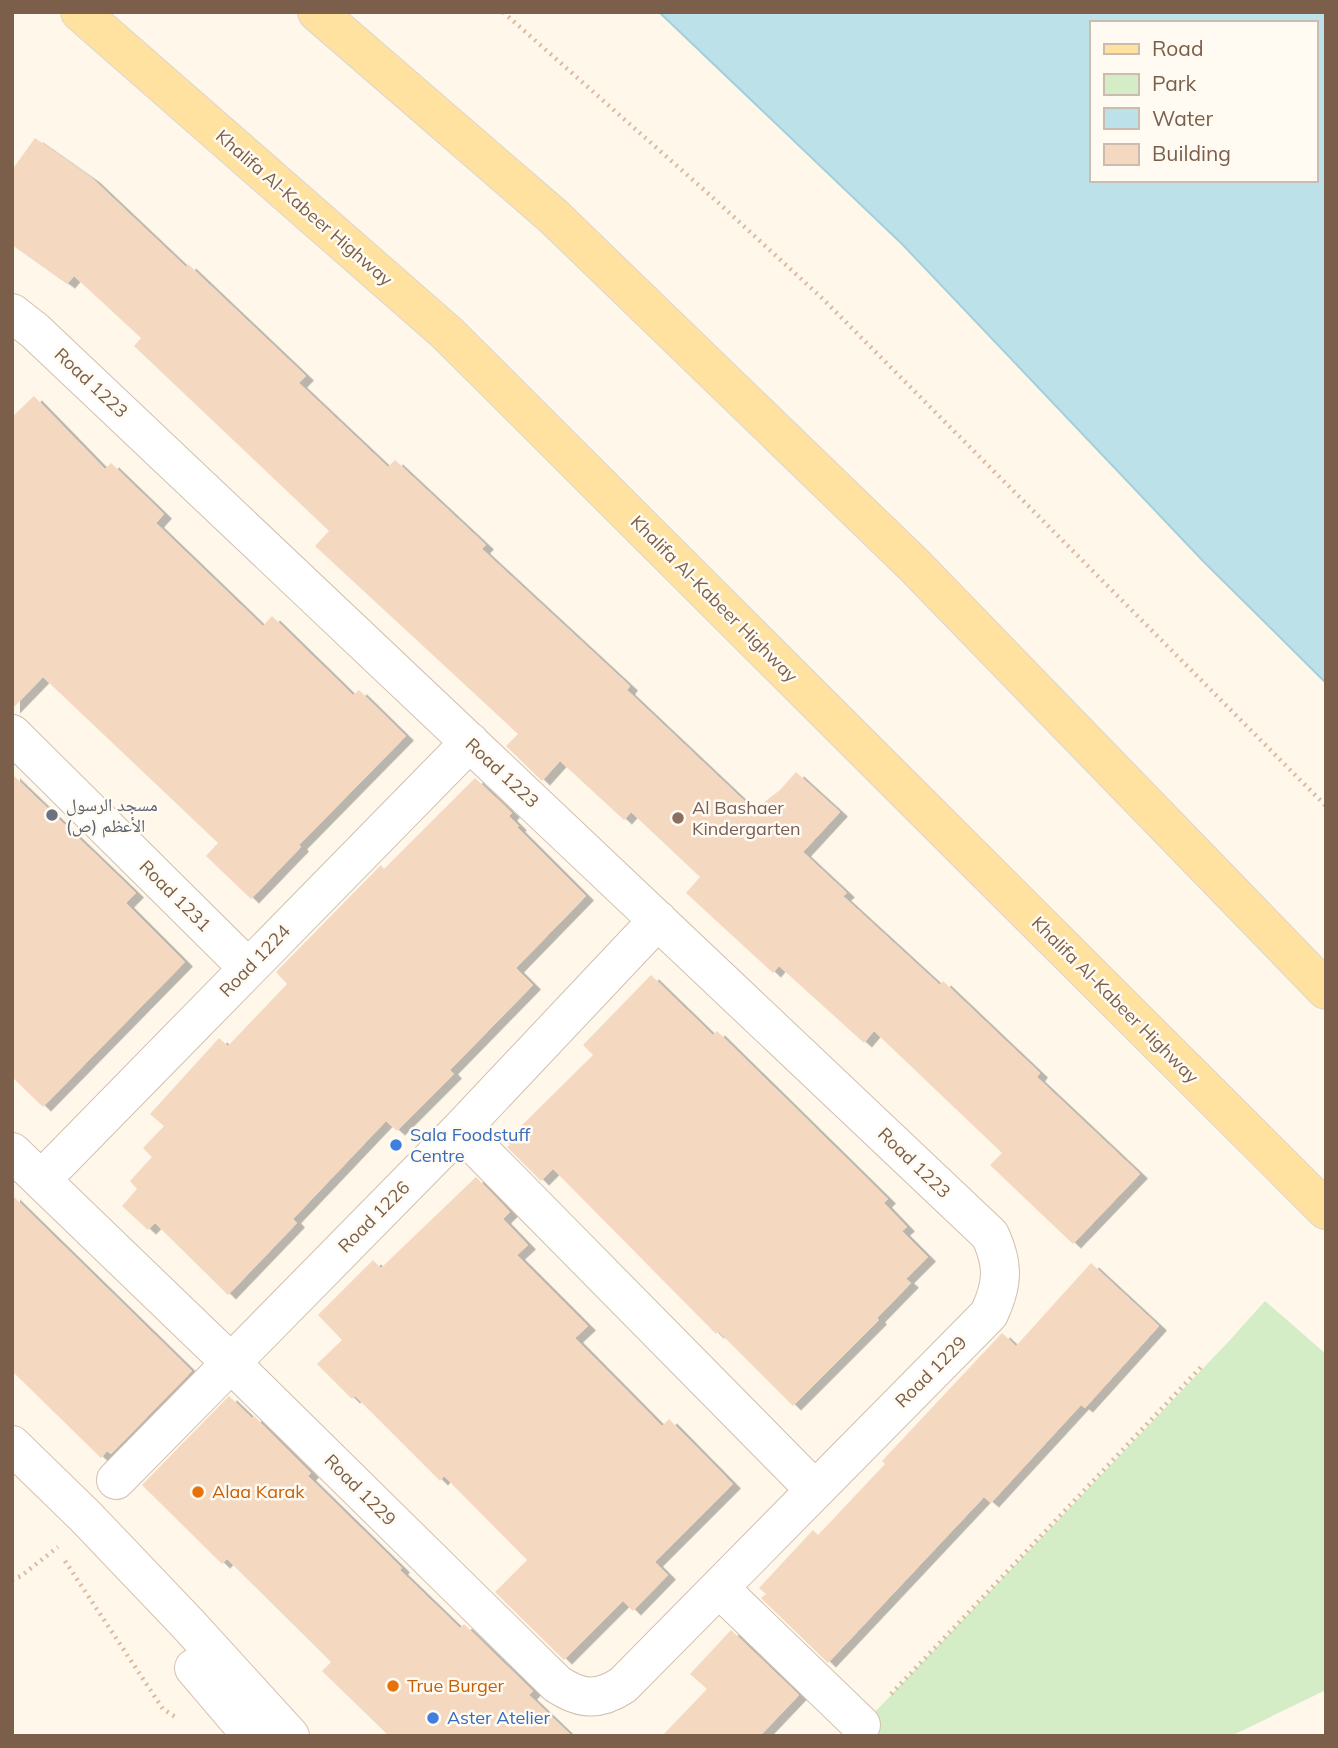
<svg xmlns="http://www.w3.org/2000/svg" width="1338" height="1748" viewBox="0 0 1338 1748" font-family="Mulish,'Noto Naskh Arabic',sans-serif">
	<defs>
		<filter id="shadow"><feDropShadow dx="8" dy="4.5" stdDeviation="0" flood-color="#0004"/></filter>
	</defs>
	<rect width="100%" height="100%" fill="#fef7ea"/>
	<!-- green -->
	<path fill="#d4edc7" d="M 1265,1301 L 1326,1354 L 1326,1690 L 1231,1736 L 852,1736 L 1230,1340 Z"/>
	<!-- water -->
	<path fill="#bde1e9" stroke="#a2d0dc" stroke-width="2" fill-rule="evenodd" d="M 659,12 L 1326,12 L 1326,683 L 1203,561 L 902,244 ZM 1091,23 L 1315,23 L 1315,180 L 1091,180 Z"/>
	<!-- building -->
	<path fill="#f5d8c0" filter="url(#shadow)" d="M 35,138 L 92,178 L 186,267 L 188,264 L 306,376 L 299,383 L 388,467 L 395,460 L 486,545 L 482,549 L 630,686 L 627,690 L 754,810 L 780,790 L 796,772 L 840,812 L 803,852 L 847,893 L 843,896 L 940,985 L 943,981 L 1040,1073 L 1037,1077 L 1140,1174 L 1073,1244 L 990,1165 L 1002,1153 L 874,1031 L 864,1043 L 779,966 L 773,973 L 686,893 L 700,877 L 631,812 L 624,820 L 560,761 L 542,781 L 506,746 L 518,734 L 315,546 L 329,531 L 134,346 L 141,338 L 74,276 L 67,284 L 12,245 L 12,170 Z
		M 34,396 L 105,469 L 111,463 L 164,514 L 156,523 L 263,626 L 272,616 L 353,695 L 359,690 L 406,736 L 299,845 L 301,847 L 251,899 L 206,856 L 218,843 L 43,677 L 12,709 L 12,417 Z
		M 12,774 L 136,893 L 126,903 L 185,962 L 43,1107 L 12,1077 Z
		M 475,778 L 512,813 L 509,816 L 519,826 L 517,827 L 586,896 L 516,968 L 533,985 L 450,1070 L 454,1074 L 397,1131 L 386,1121 L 293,1219 L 297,1223 L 228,1295 L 155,1223 L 148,1230 L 122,1206 L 137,1189 L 130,1181 L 152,1157 L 143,1148 L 164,1126 L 150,1114 L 219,1038 L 228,1046 L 287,984 L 276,972 L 381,865 L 384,869 Z
		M 651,975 L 713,1035 L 717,1031 L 888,1199 L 884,1203 L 907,1227 L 902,1231 L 928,1257 L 906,1279 L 911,1283 L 877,1318 L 879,1320 L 793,1406 L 718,1331 L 716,1334 L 553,1169 L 541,1181 L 507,1147 L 510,1145 L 506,1141 L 593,1055 L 583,1045 Z
		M 476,1177 L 510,1212 L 503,1219 L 528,1245 L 517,1255 L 588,1326 L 575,1338 L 662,1426 L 669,1419 L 733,1484 L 655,1562 L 668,1575 L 633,1611 L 623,1601 L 564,1660 L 495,1592 L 527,1560 L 444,1476 L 440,1481 L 355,1396 L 352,1399 L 317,1364 L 342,1340 L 318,1315 L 373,1260 L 381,1268 Z
		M 12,1195 L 192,1371 L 111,1454 L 107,1451 L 101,1458 L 12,1371 Z
		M 1091,1263 L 1159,1326 L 1085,1408 L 1081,1405 L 991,1503 L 984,1497 L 828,1663 L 761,1598 L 766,1594 L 759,1588 L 813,1530 L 818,1535 L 885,1464 L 882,1461 L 1002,1333 L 1016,1346 Z
		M 229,1396 L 252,1418 L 254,1416 L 311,1473 L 308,1476 L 402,1568 L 400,1570 L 460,1628 L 464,1624 L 533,1691 L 529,1695 L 572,1736 L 389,1736 L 322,1671 L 331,1662 L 227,1559 L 222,1564 L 142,1485 Z
		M 731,1630 L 799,1695 L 760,1736 L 662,1736 L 707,1689 L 690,1674 Z"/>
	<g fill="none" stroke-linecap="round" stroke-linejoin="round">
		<defs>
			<path id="street" d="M 12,313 L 35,331 L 990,1235 C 1004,1265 1003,1284 989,1314 L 623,1685 C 599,1701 581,1700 557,1684 L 231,1363 L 12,1152
				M 12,734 L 248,968
				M 460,1130 L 815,1490
				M 41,1180 L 470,742
				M 116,1480 L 460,1130 L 658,920
				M 719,1588 L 861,1725"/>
			<path id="secondary" d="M 12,1445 L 85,1516 L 188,1624 L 290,1736
				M 194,1668 L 252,1736"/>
			<path id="primary" d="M 80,12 L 447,333 L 1326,1210
				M 317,12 L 553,216 L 915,566 L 1326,990"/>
		</defs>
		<!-- street casing -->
		<use href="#street" stroke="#d2c0ae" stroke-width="40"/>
		<!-- secondary casing -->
		<use href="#secondary" stroke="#d7c2ae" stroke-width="40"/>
		<!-- primary casing -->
		<use href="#primary" stroke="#ddd5d0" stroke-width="40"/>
		<!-- path -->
		<path stroke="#dbbba2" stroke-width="4.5" stroke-dasharray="2 5" stroke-linecap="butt" d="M 503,12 L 711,196 L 823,299 L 1326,806
			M 65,1561 L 163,1709 L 177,1718
			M 12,1580 L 21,1576 L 58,1547
			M 891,1694 L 1201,1367"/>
		<!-- street -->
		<use href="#street" stroke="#fff" stroke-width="38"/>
		<!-- secondary -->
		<use href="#secondary" stroke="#fff" stroke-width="38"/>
		<!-- primary -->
		<use href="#primary" stroke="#ffe1a0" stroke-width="38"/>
	</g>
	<!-- markers -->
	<circle fill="#6b7280" stroke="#fffbf2" stroke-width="2.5" cx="52" cy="815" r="7"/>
	<circle fill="#8d6e63" stroke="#fffbf2" stroke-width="2.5" cx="678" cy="818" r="7"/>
	<g fill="#3f7fe0" stroke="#fffbf2" stroke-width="2.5">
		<circle cx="396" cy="1145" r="7"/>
		<circle cx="433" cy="1718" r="7"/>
	</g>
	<g fill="#e8710a" stroke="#fffbf2" stroke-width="2.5">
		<circle cx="198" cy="1492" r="7"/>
		<circle cx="393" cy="1686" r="7"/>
	</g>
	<g text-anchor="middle" stroke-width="5" stroke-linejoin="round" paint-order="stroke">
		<!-- street labels -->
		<g font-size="18" fill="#7b5f4b" stroke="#fffbf2">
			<text transform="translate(304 208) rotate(41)" y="6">Khalifa Al-Kabeer Highway</text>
			<text transform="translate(91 383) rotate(43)" y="6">Road 1223</text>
			<text transform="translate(714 599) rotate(45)" y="6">Khalifa Al-Kabeer Highway</text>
			<text transform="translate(502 773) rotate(43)" y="6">Road 1223</text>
			<text transform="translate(175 896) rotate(45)" y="6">Road 1231</text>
			<text transform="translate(255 961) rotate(-46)" y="6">Road 1224</text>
			<text transform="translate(1115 1000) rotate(45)" y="6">Khalifa Al-Kabeer Highway</text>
			<text transform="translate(914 1163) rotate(44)" y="6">Road 1223</text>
			<text transform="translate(374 1217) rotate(-45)" y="6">Road 1226</text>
			<text transform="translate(931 1372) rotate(-45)" y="6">Road 1229</text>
			<text transform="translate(360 1490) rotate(45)" y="6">Road 1229</text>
		</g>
		<!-- worship labels -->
		<g font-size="18" fill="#5b616d" stroke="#fffbf2" text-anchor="start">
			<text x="66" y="811">مسجد الرسول<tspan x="66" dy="21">الأعظم (ص)</tspan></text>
		</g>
		<!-- education labels -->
		<g font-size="18" fill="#785e54" stroke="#fffbf2" text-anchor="start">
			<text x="692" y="814">Al Bashaer<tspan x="692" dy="21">Kindergarten</tspan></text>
		</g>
		<!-- shop labels -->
		<g font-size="18" fill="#366cbe" stroke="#fffbf2" text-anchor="start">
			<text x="410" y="1141">Sala Foodstuff<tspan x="410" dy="21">Centre</tspan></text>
			<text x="447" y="1724">Aster Atelier</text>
		</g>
		<!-- food labels -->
		<g font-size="18" fill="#c56008" stroke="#fffbf2" text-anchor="start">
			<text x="212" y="1498">Alaa Karak</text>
			<text x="407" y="1692">True Burger</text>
		</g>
	</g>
	<!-- border -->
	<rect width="1338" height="1748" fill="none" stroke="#7b5f4b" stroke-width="28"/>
	<!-- legend -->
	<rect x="1090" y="21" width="228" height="161" fill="#fffbf2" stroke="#cabdaf" stroke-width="2"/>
	<rect x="1104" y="44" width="35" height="10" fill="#ffe1a0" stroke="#cabdaf" stroke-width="2"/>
	<text x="1152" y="56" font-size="21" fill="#7b5f4b">Road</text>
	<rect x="1104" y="74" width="35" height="21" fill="#d4edc7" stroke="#cabdaf" stroke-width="2"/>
	<text x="1152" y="91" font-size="21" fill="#7b5f4b">Park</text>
	<rect x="1104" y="108" width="35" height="21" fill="#bde1e9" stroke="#cabdaf" stroke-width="2"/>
	<text x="1152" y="126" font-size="21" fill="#7b5f4b">Water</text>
	<rect x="1104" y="144" width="35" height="21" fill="#f5d8c0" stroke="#cabdaf" stroke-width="2"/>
	<text x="1152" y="161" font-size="21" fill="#7b5f4b">Building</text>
</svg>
